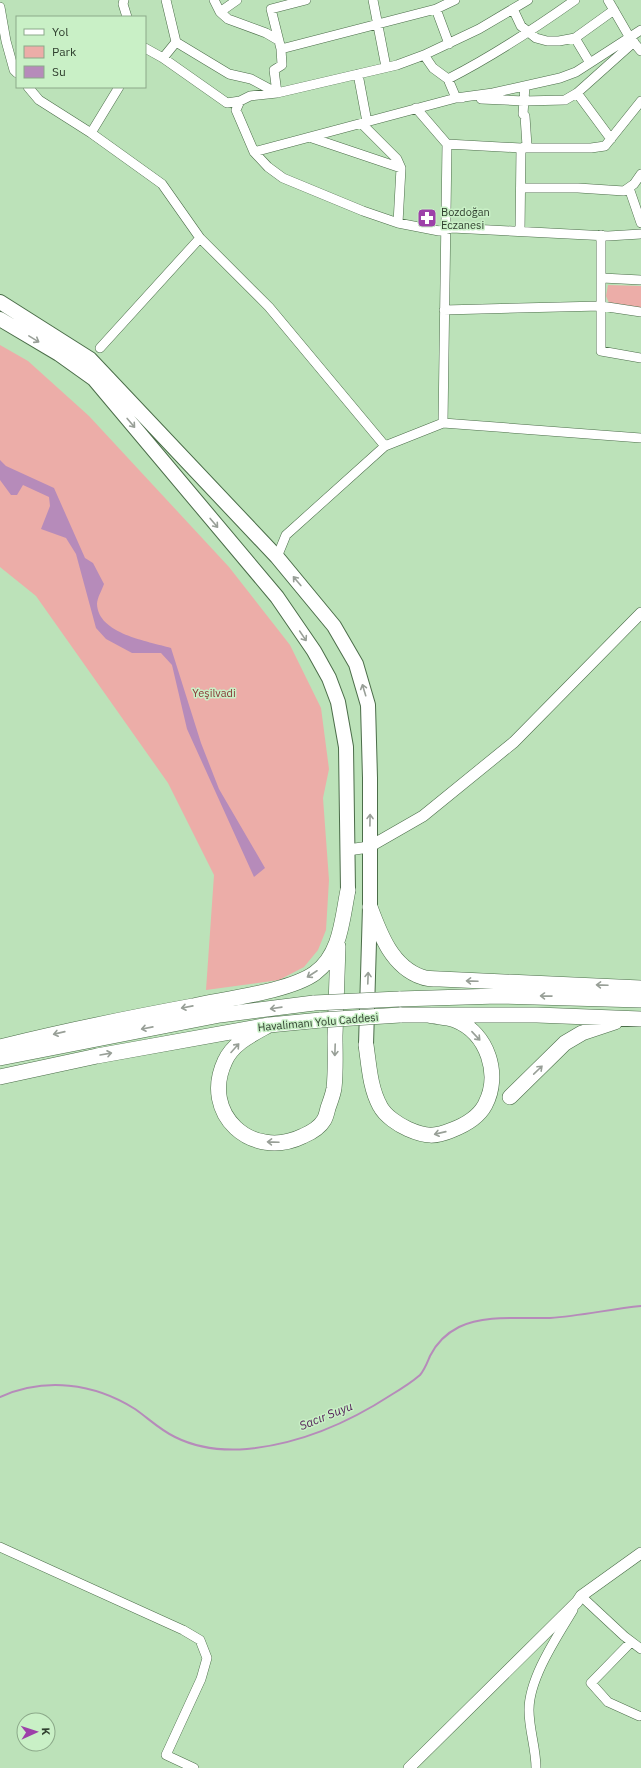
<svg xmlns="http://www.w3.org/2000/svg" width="641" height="1768" viewBox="0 0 641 1768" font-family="'IBM Plex Sans',sans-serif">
	<rect width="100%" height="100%" fill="#bce2b9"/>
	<!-- green -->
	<path fill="#ecada8" d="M 608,285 L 641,286 L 641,308 L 609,303 L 606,296 Z
		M 0,345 L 28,361 L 89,416 L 229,567 L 290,645 L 321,708 L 329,769 L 323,798 L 329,880 L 326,930 L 318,950 L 304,967 L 279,980 L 206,990 L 214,875 L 168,783 L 36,596 L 0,567 Z"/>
	<!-- water -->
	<path fill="#b68bba" d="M 0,460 L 6,466 L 54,488 L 85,558 L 93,563 L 104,584 C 102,590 97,598 97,604 C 98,634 148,641 171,648 L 201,743 L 219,789 L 265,868 L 254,877 L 187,729 L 172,665 L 161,653 L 132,653 L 106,639 L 96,628 L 76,554 L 66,538 L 41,529 L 50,506 L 49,497 L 23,485 L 17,495 L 11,495 L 0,480 Z"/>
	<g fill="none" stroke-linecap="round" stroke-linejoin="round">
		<!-- stream -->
		<path stroke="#b68bba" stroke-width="2" d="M 0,1397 C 45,1377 94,1383 135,1409 C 148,1418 160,1430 175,1437 C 197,1448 222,1451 247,1449 C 299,1444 348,1423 391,1395 C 401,1389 412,1382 420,1375 C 425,1369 427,1363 430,1356 C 436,1344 447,1333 459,1327 C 485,1314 522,1319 550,1318 C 581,1316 610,1309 641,1306"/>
		<defs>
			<path id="minor" d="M 124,0 L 123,4 L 127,17
				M 166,0 L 176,42 L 229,74 L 251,79 L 277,93
				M 214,0 L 220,12 L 237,0
				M 373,0 L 386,67
				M 528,0 L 479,29 L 424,55 L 397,65 L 277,93 L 250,96 L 240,101 L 236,110 L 254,152 L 268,167 L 283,178 L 363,211 L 398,223 L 439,231 L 452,228 L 608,236 L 641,234
				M 608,0 L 630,38 L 641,51
				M 0,7 L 6,41 L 14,70 L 17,73
				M 436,9 L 449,44
				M 513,9 L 521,26 L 536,38 L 547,41 L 559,41 L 575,38 L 614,10
				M 220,12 L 228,19 L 266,33 L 278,40
				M 575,38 L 590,63
				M 145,48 L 163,58 L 227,103 L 240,101
				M 281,49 L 271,9 L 306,0
				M 424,55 L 433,68 L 448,79 L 456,98 L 462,98
				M 163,58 L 176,42
				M 358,74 L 367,122
				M 448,79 C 493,56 534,29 575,0
				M 28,87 L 39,100 L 91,133
				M 119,87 L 91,133 L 162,184 L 200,238
				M 277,93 L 274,70 L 282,65 L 281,49 L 436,9 L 455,0
				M 577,93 L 611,139
				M 481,99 L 524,101 L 565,100 L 577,93 L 634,42
				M 416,108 L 447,144 L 443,423 L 641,438
				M 362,124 L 397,159 L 401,168 L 398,223
				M 312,138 L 401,168
				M 447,144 L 521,148 L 591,148 L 605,146 L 641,101
				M 254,152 L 456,98 L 493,93 L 560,78 L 576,72 L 590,63 L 641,30
				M 521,188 L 578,188 L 624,191 L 634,184 L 641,174
				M 629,188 L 641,223
				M 520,231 L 521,148 L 527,146 L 525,116 L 523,114 L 525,86
				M 601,235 L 601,306 L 641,312
				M 602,278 L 641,280
				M 444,310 L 601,306 L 601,351 L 641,358
				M 100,348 L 200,238 L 269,307 L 385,446
				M 277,557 L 286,535 L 385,446 L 443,423
				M 0,1547 L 183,1630 L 200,1640 L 207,1658 L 201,1679 L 166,1755 L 194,1768
				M 581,1596 L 624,1636 L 641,1649
				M 631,1642 L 591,1683 L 608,1702 L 639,1716
				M 536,1768 C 536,1748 529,1730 529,1710 C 529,1678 557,1637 573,1610"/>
			<path id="tertiary" d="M 348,850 L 369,847 L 423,816 L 514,742 L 641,613
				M 409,1768 L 577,1602 L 581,1596 L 641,1553"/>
			<path id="primary" d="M 0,302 L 90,359 L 277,557 L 334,626 L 356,664 L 368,705 L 370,778 L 370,907 L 366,1045
				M 0,319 L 59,354 L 94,379 L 277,597 L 314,651 L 329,678 L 338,702 L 346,747 L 348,890"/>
			<path id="trunk" d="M 370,907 C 380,934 392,967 422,977 C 427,979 434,979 440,979 L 641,988
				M 399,999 L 498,996 L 641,1000
				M 400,1015 L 537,1015 L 641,1019
				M 269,1025 C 253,1034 233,1043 225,1061 C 200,1114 252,1161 303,1136 C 310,1133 320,1127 324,1120 C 326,1117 327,1112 328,1108 C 330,1102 333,1095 334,1088 C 336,1071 335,1053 335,1036 C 336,1006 337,976 338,946
				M 366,1045 C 369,1065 370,1088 380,1106 C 385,1116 399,1125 408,1129 C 426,1137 435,1137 452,1130 C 465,1125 478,1118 485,1105 C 501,1075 488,1033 455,1020 C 447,1017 437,1017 428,1015
				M 0,1047 C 64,1031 128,1018 193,1006 C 225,999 291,991 315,973 C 341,954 342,919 348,890
				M 0,1058 L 220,1015 L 314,1003
				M 0,1077 L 97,1056 L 269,1025 L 321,1020
				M 510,1097 L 565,1043 L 582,1033 L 615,1022"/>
		</defs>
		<!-- minor casing -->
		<use href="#minor" stroke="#4b6d49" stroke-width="10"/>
		<!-- tertiary casing -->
		<use href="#tertiary" stroke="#4b6d49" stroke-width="12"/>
		<!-- primary casing -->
		<use href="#primary" stroke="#4b6d49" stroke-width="16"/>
		<!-- trunk casing -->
		<use href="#trunk" stroke="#4b6d49" stroke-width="16"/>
		<!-- minor -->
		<use href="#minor" stroke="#fff" stroke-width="9"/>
		<!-- tertiary -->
		<use href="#tertiary" stroke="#fff" stroke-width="11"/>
		<!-- primary -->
		<use href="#primary" stroke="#fff" stroke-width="14"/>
		<!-- trunk -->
		<use href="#trunk" stroke="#fff" stroke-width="15"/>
		<defs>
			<path id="trunk-bridge" d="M 314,1003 L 399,999
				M 321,1020 L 400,1015"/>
		</defs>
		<!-- trunk-bridge casing -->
		<use href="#trunk-bridge" stroke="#4b6d49" stroke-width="16" stroke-linecap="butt"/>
		<!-- trunk-bridge -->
		<use href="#trunk-bridge" stroke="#fff" stroke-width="15"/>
	</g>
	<!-- one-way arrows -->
	<defs><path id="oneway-shaft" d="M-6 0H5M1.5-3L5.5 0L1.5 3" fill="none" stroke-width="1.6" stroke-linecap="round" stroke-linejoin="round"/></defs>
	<g stroke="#989f97">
		<use href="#oneway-shaft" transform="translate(34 339) rotate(31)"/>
		<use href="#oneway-shaft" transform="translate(131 423) rotate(50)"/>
		<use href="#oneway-shaft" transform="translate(214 523) rotate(50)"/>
		<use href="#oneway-shaft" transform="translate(297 581) rotate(-130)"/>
		<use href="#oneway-shaft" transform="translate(303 636) rotate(56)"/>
		<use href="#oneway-shaft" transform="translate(364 690) rotate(-107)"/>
		<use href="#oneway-shaft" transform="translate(370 820) rotate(-89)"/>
		<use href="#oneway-shaft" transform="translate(312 974) rotate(147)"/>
		<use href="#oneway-shaft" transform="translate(368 978) rotate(-88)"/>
		<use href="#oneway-shaft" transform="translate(472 981) rotate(-178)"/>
		<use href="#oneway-shaft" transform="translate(602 985) rotate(-178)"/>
		<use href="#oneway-shaft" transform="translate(546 996) rotate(-179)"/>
		<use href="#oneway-shaft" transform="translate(187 1007) rotate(169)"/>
		<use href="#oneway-shaft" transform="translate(276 1008) rotate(172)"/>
		<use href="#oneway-shaft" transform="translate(147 1028) rotate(169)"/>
		<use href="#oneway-shaft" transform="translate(59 1033) rotate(167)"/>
		<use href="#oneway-shaft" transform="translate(476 1036) rotate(47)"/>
		<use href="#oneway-shaft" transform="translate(235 1048) rotate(-48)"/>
		<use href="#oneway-shaft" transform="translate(335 1050) rotate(92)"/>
		<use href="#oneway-shaft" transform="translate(106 1054) rotate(-10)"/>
		<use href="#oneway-shaft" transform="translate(538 1070) rotate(-44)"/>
		<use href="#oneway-shaft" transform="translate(440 1133) rotate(167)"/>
		<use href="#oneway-shaft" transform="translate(273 1142) rotate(-178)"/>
	</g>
	<!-- icons -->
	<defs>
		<symbol id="pharmacy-square" viewBox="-11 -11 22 22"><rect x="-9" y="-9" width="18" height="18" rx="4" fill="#9d40a9" stroke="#c9f0c6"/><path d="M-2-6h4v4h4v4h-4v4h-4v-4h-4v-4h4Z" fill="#fff"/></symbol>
	</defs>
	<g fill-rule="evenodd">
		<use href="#pharmacy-square" x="416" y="207" width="22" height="22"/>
	</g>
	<g text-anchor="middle" stroke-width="3" stroke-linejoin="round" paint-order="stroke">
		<!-- poi labels -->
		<g font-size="11" fill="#303f2f" stroke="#c9f0c6" text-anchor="start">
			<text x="441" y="216">Bozdoğan<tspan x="441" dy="13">Eczanesi</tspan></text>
		</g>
		<!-- park labels -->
		<g font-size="11" fill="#873534" stroke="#c9f0c6">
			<text x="214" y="697">Yeşilvadi</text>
		</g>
		<!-- street labels -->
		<g font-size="11" fill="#303f2f" stroke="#c9f0c6">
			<text transform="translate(318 1022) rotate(-5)" y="4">Havalimanı Yolu Caddesi</text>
		</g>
		<!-- water labels -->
		<g font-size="12" font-style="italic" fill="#511c57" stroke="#c9f0c6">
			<text transform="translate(326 1416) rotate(-22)" y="4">Sacır Suyu</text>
		</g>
	</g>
	<!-- legend -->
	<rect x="16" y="16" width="130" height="72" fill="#c9f0c6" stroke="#8ca98a"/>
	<rect x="24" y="29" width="20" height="6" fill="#ffffff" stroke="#8ca98a"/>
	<text x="52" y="36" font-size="12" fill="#303f2f">Yol</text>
	<rect x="24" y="46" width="20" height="12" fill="#ecada8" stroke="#8ca98a"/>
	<text x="52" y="56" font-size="12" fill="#303f2f">Park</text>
	<rect x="24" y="66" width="20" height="12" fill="#b68bba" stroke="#8ca98a"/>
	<text x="52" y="76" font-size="12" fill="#303f2f">Su</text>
	<!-- north arrow -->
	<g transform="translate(36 1732) rotate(87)"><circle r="19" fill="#c9f0c6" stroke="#8ca98a"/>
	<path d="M0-3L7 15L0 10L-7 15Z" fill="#9d40a9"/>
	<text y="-6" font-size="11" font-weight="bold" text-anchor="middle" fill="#303f2f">K</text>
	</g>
</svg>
